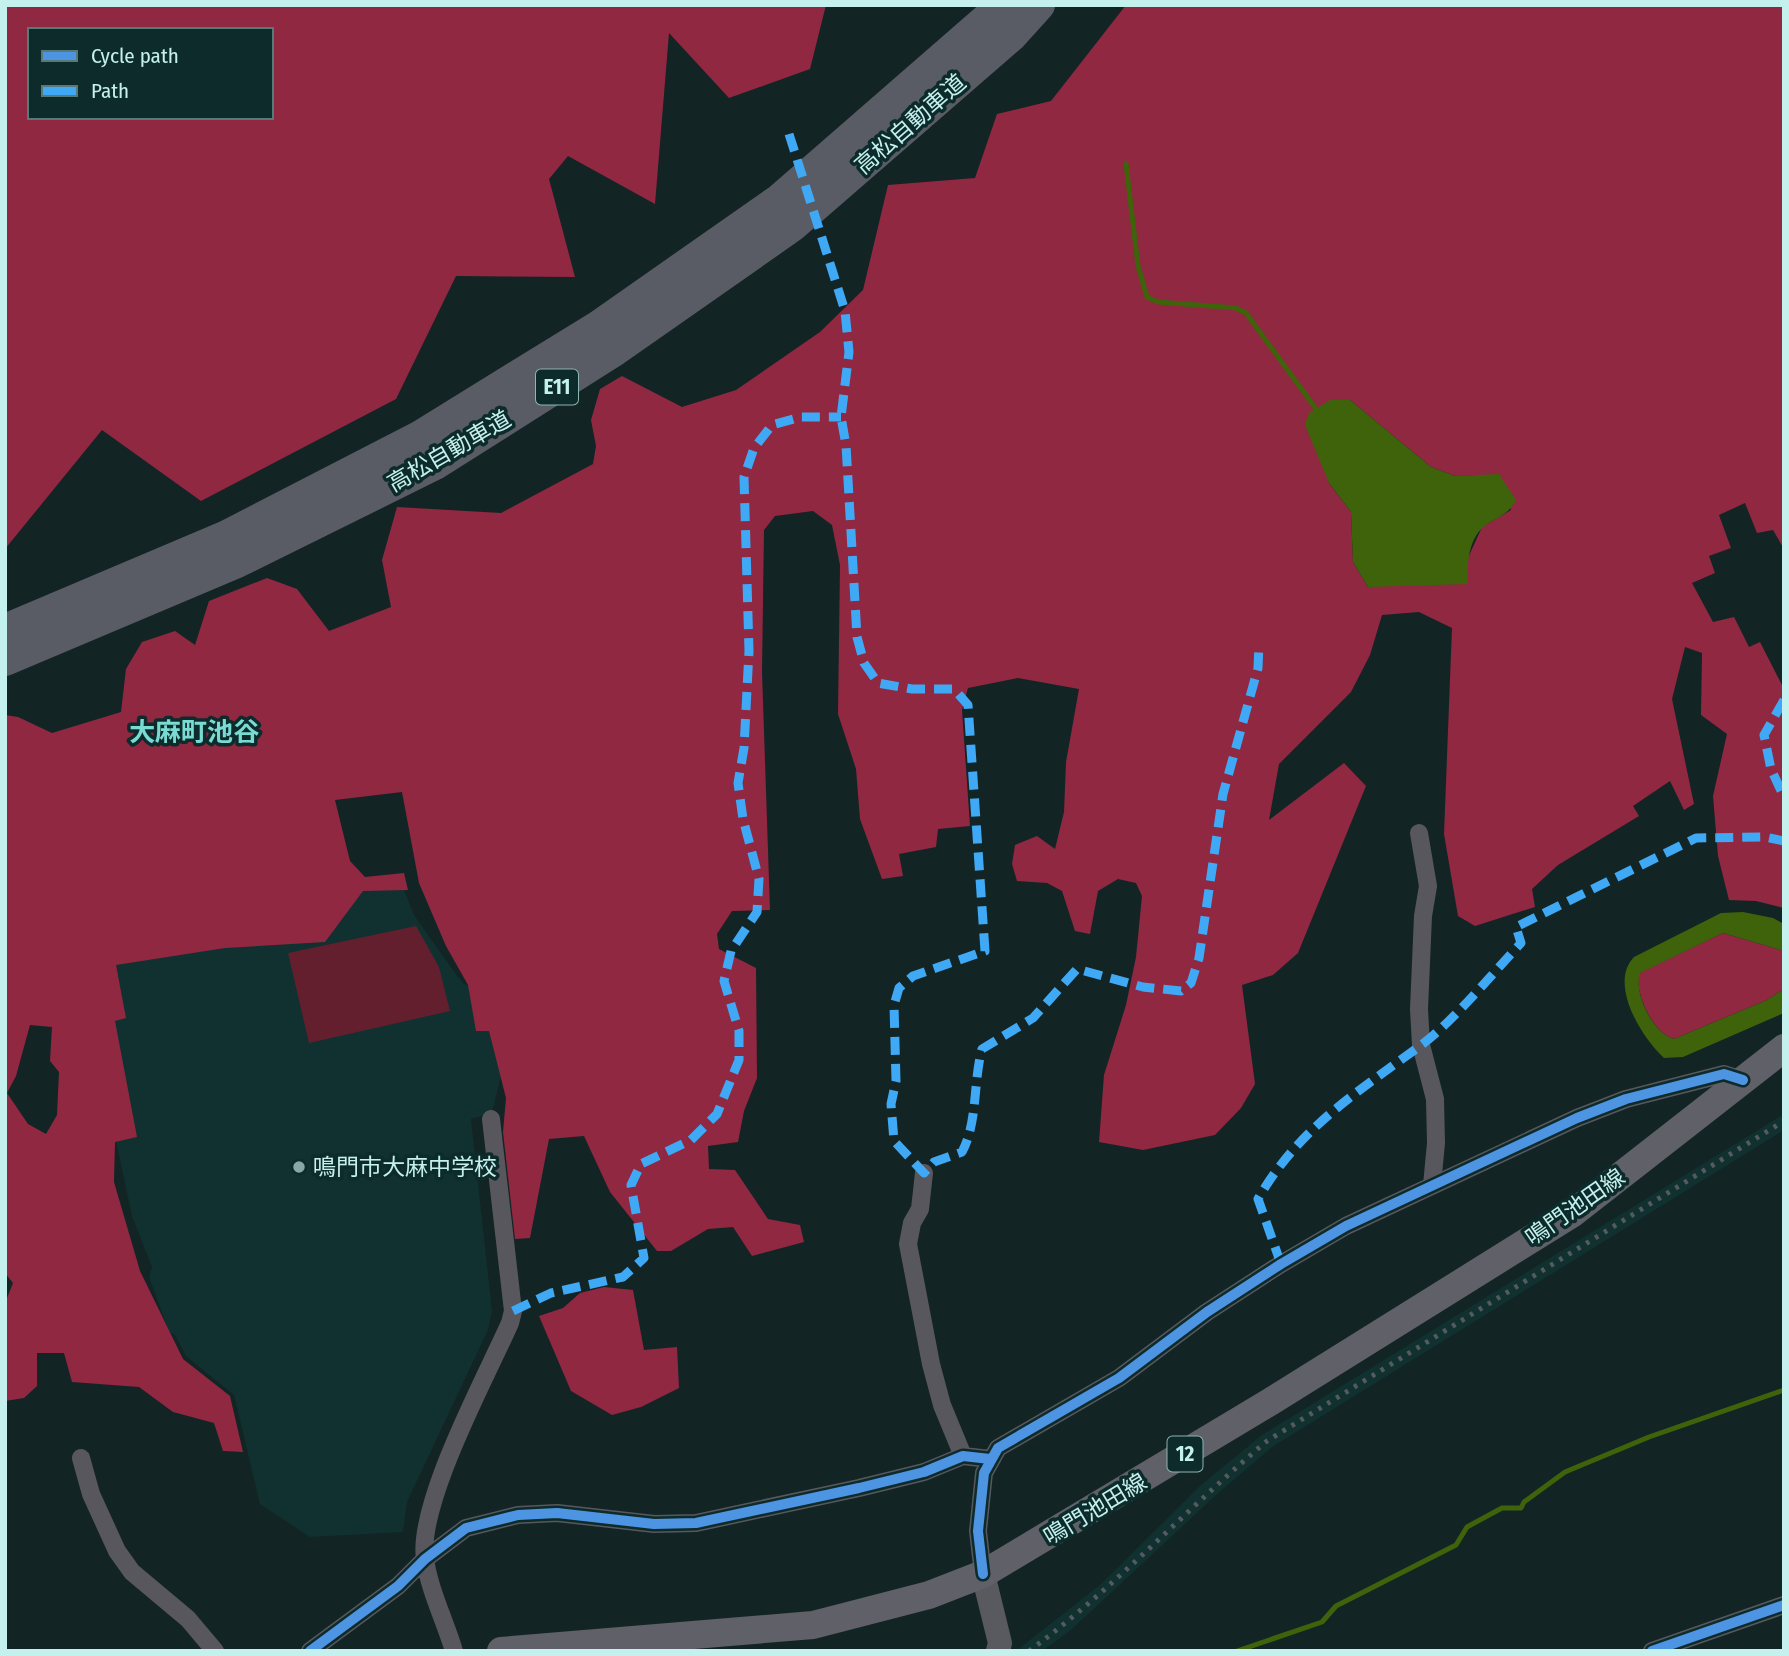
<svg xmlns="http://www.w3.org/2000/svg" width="1789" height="1656" viewBox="0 0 1789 1656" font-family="'Fira Sans Condensed','Noto Sans JP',sans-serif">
	<rect width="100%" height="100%" fill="#132424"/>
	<!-- built -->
	<path fill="#10312f" d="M 402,885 L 414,915 L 455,973 L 464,984 L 474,987 L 504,1063 L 492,1113 L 471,1119 L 492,1311 L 488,1330 L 407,1502 L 403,1532 L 310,1537 L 260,1504 L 234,1395 L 186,1356 L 175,1335 L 169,1332 L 149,1277 L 152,1267 L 132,1216 L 95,1042 L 109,900 L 327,886 Z
		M 1784,1114 L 1784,1130 L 1272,1447 L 1215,1496 L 1071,1630 L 1042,1651 L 1016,1651 L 1101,1584 L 1201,1485 L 1262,1435 Z"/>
	<!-- green -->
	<path fill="#641f2f" d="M 416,926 L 439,967 L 450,1011 L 309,1043 L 288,953 Z"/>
	<!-- forest -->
	<path fill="#902842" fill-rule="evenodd" d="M 5,5 L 826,5 L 810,69 L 729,98 L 669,33 L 655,204 L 568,156 L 549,179 L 575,277 L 456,276 L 396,399 L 201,501 L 102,430 L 5,549 ZM 30,30 L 271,30 L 271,117 L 30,117 Z
		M 1126,5 L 1784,5 L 1784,549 L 1773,530 L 1757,533 L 1745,503 L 1719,515 L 1731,548 L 1709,556 L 1715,573 L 1692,583 L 1713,622 L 1734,617 L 1749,647 L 1760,642 L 1784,689 L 1784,908 L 1756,901 L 1729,900 L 1718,856 L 1713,796 L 1727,734 L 1701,715 L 1702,653 L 1685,647 L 1672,699 L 1694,804 L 1684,810 L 1670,781 L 1633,806 L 1639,816 L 1558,865 L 1532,889 L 1535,907 L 1475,926 L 1458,916 L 1444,834 L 1452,628 L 1419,612 L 1382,615 L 1370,655 L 1351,692 L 1279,764 L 1269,820 L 1344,763 L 1366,786 L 1298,953 L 1273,975 L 1242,985 L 1255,1084 L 1241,1108 L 1215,1135 L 1143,1150 L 1099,1142 L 1104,1075 L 1126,1005 L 1136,957 L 1142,896 L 1136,883 L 1118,879 L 1098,891 L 1090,934 L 1075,931 L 1062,891 L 1047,883 L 1017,881 L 1012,864 L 1015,845 L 1037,836 L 1055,849 L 1064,812 L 1066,762 L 1079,689 L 1018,678 L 968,688 L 962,710 L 970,826 L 938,829 L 936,847 L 899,854 L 903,876 L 882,879 L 860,819 L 856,769 L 838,714 L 840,565 L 832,525 L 813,511 L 775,516 L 764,530 L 762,672 L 770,910 L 732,911 L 717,934 L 719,949 L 756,968 L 757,1078 L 744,1111 L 738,1142 L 708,1146 L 709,1169 L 735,1170 L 768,1219 L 800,1225 L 804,1242 L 752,1256 L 733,1227 L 708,1229 L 671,1251 L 657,1251 L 610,1192 L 584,1136 L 549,1139 L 530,1238 L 515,1239 L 503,1132 L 506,1098 L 489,1031 L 476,1031 L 468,985 L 446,946 L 419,883 L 402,792 L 335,800 L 350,861 L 365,877 L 404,873 L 408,890 L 363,891 L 325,942 L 225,948 L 116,965 L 126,1018 L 115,1021 L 137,1137 L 115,1142 L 114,1182 L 140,1271 L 183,1359 L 230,1396 L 243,1452 L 223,1451 L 214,1423 L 173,1412 L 139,1387 L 72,1382 L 64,1353 L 37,1353 L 37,1386 L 24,1398 L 5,1401 L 5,1303 L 13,1283 L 5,1273 L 5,715 L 18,717 L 52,733 L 121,712 L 126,669 L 142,642 L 175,631 L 195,645 L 209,601 L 267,578 L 297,589 L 329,631 L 391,607 L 382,560 L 397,507 L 501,513 L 593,464 L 596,446 L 591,420 L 600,389 L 622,376 L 682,407 L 736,390 L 820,332 L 863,290 L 888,185 L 975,178 L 997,114 L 1051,101 ZM 1350,400 L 1431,467 L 1455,476 L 1499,475 L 1511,510 L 1482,527 L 1467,560 L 1368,587 L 1353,562 L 1351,512 L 1329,483 ZM 30,1025 L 52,1027 L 50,1061 L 59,1072 L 57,1115 L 46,1134 L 28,1124 L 7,1093 L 16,1076 Z
		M 1723,933 L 1784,951 L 1784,989 L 1767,1000 L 1674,1039 C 1653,1034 1634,992 1639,973 Z
		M 604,1287 L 633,1290 L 644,1350 L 677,1347 L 679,1388 L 641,1407 L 612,1415 L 571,1391 L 539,1316 L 563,1308 L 580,1293 Z"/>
	<!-- water -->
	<path fill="#3e630a" d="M 1330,400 L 1350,400 L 1431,467 L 1455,476 L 1499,474 L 1516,500 C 1509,514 1498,517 1486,525 C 1468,538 1467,564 1468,584 L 1368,587 L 1353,562 L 1351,512 L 1329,483 L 1305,425 L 1309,413 Z
		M 1743,912 L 1773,918 L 1784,924 L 1784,951 L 1723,933 L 1640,973 C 1633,992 1653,1034 1674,1039 L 1767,1000 L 1784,989 L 1784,1013 L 1683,1057 L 1664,1058 C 1642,1038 1608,984 1634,957 L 1721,913 Z"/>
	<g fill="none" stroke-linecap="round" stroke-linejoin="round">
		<!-- stream -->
		<path stroke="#3e630a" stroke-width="5" d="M 1126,164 L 1138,266 L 1147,297 L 1158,302 L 1236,308 L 1246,313 L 1319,413
			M 1237,1651 L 1322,1622 L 1336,1606 L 1456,1545 L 1467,1527 L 1502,1508 L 1521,1508 L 1524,1502 L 1565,1472 L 1649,1437 L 1784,1390"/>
		<!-- street -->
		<path stroke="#59575e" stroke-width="18" d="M 1419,833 L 1428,886 L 1423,916 L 1419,1009 L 1421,1045 L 1435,1099 L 1436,1143 L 1432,1185
			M 924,1173 L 920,1209 L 912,1223 L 908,1244 L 931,1364 L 942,1405 L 963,1456
			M 81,1458 L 91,1494 L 117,1551 L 132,1572 L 188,1619 L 215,1651
			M 983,1574 L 978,1531 L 984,1473 L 998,1448 L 1119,1378 L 1207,1312 L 1281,1264 L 1346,1226 L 1577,1118 L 1626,1099 L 1724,1074 L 1743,1080
			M 310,1651 L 398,1586 L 425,1559 L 466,1528 L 518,1515 L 557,1513 L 654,1524 L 696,1523 L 859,1488 L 924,1472 L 963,1456 L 990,1459
			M 454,1651 C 445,1621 429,1589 425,1559 C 417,1504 486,1377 510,1323 L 513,1311 L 491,1119
			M 1652,1651 L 1784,1605"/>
		<!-- secondary -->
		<path stroke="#595960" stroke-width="24" d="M 983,1574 L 1000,1643 L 998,1651"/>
		<!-- primary -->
		<path stroke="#606069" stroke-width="28" d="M 501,1651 L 813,1625 L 929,1595 L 983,1574 L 1270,1402 L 1573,1213 L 1784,1048"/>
		<!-- highway -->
		<path stroke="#5a5c65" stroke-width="32" d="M 5,630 L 227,536 L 419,437 L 599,326 L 779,200 L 1003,5
			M 5,660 L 237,562 L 435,464 L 615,350 L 792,226 L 1011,36 L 1039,5"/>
		<!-- rail -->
		<path stroke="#545b60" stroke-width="5" stroke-dasharray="3.5 7" stroke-linecap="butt" d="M 1029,1651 C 1115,1588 1186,1509 1267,1441 L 1784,1121"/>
		<!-- quiet -->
		<path stroke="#3fa9f5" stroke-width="9" stroke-dasharray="18 9" stroke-linecap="butt" d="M 789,134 L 845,311 L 849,352 L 841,417 L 846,445 L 857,637 L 864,663 L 878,683 L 912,689 L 954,689 L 968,705 L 985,951 L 913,976 L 899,988 L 894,1005 L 896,1081 L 891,1104 L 894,1141 L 924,1173 L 934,1162 L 962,1152 C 978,1122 973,1082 982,1049 L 1033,1018 L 1077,969 L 1143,987 L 1181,991 L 1191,983 L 1199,958 L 1223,794 L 1258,668 L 1259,644
			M 1784,700 L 1764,735 L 1771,769 L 1784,797
			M 1281,1264 L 1258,1199 C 1298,1129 1356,1093 1420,1046 C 1454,1021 1491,975 1521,943 L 1516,927 L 1696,838 L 1765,837 L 1784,841
			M 513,1311 L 551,1293 L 623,1277 L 644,1258 L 631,1185 L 641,1164 L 691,1140 L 717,1114 L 739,1060 L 739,1031 L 724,981 L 731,951 L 757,912 L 759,879 L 743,819 L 738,783 L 744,748 L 749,651 L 744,477 L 754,448 L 772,425 L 801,417 L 841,417"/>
		<defs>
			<path id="cycleway" d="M 983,1574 L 978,1531 L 984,1473 L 998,1448 L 1119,1378 L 1207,1312 L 1281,1264 L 1346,1226 L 1577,1118 L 1626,1099 L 1724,1074 L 1743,1080
				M 310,1651 L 398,1586 L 425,1559 L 466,1528 L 518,1515 L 557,1513 L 654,1524 L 696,1523 L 859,1488 L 924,1472 L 963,1456 L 990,1459
				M 1652,1651 L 1784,1605"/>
		</defs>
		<!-- cycleway casing -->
		<use href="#cycleway" stroke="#0c2b2a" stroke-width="15"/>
		<!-- cycleway -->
		<use href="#cycleway" stroke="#4d94e3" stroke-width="10"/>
	</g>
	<!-- markers -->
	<circle fill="#86a9a7" stroke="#0c2b2a" stroke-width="2.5" cx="299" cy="1167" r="7"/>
	<g text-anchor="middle" stroke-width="7" stroke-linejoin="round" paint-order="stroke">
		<!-- shield labels -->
		<g fill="#0c2b2a" stroke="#8db5b2" stroke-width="2">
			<rect x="536" y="369.5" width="42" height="35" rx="5"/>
			<rect x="1167.5" y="1436.5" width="35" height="35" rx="5"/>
		</g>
		<g font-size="21" font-weight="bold" fill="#c4f0ed">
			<text x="557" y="394">E11</text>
			<text x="1185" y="1461">12</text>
		</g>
		<!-- street labels -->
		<g font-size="23" fill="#c4f0ed" stroke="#0c2b2a">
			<text transform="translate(910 124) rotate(-41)" y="8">高松自動車道</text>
			<text transform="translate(449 451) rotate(-30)" y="8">高松自動車道</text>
			<text transform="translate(1575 1207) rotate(-35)" y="8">鳴門池田線</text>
			<text transform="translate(1095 1509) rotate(-31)" y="8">鳴門池田線</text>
		</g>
		<!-- poi labels -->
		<g font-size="23" fill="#c4f0ed" stroke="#0c2b2a" text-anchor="start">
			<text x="313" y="1175">鳴門市大麻中学校</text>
		</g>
		<!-- quarter labels -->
		<g font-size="26" font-weight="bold" fill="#7adad4" stroke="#0c2b2a">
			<text x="194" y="741">大麻町池谷</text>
		</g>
	</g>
	<!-- border -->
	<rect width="1789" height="1656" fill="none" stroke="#c4f0ed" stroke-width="14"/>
	<!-- legend -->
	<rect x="28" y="28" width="245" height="91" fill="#0c2b2a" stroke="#567a78" stroke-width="2"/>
	<rect x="42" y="51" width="35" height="10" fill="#4d94e3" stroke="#567a78" stroke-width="2"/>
	<text x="91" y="63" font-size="21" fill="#c4f0ed">Cycle path</text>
	<rect x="42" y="86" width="35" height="10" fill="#3fa9f5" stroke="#567a78" stroke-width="2"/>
	<text x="91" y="98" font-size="21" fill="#c4f0ed">Path</text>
</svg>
